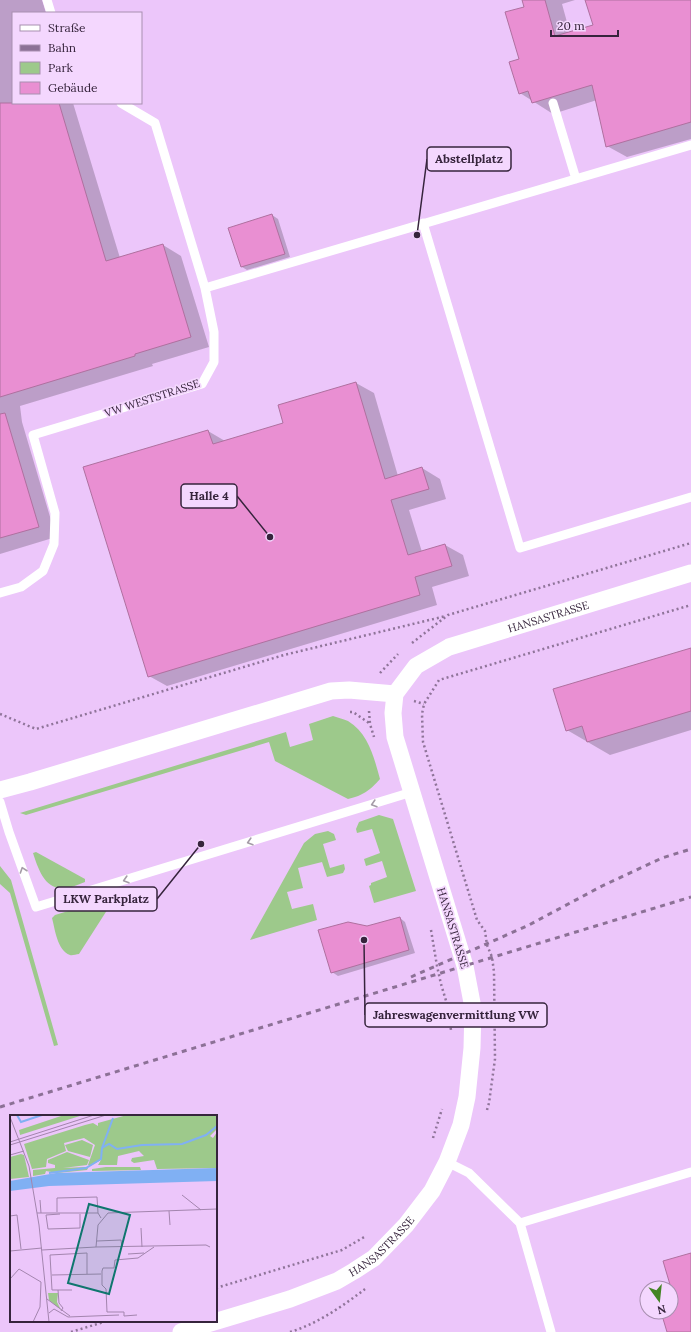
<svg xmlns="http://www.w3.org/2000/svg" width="691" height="1332" viewBox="0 0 691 1332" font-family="Lora,serif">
	<rect width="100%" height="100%" fill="#ecc6fa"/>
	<!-- green -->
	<path fill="#9dc98b" d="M 333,716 C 338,718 344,719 348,721 C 369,734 374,758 380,779 C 369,791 364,795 348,799 L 275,761 L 269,742 L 26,815 L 20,813 L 286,732 L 290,747 L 313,740 L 309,724 Z
		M 379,815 L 393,819 L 416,891 L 374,903 L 369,886 L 371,885 L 371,883 L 387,877 L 382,861 L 366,866 L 364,859 L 380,853 L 372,829 L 357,833 L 356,829 L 359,822 Z
		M 328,831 L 334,834 L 336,840 L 323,844 L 330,868 L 344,864 L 345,869 L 343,873 L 327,877 L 322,862 L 298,868 L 303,888 L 287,892 L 292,909 L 313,904 L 317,920 L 250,940 L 304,843 L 315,834 Z
		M 36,852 L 85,879 L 85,882 C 79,884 73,887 67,888 C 45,892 38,868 33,853 Z
		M 0,866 L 11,880 L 58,1045 L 54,1046 L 10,893 L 0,884 Z
		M 108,899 L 111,900 L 111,904 L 79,954 C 76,954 72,956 70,955 C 57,950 55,929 52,918 L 55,915 Z"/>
	<!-- shadow -->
	<path fill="#0003" d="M 0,0 L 42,0 L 46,13 L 13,13 L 13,103 L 73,103 L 120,258 L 163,245 L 181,256 L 209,347 L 152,364 L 153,366 L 20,406 L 22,422 L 56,537 L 0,554 Z
		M 523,0 L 575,0 L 562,4 L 570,33 L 594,26 L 586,0 L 691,0 L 691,139 L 627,157 L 607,146 L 597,100 L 553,114 L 520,93 L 526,8 Z
		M 272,215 L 278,219 L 290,257 L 247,270 L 242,267 Z
		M 356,383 L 374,393 L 398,476 L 422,468 L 440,479 L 446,499 L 409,510 L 422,552 L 445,545 L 463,555 L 469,576 L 432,587 L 437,605 L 167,686 L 149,676 L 208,431 L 225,441 L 285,424 Z
		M 691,649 L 691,730 L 610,755 L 567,730 Z
		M 400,918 L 405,922 L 415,953 L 338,976 L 332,972 L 367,927 Z"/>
	<!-- building -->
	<path fill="#e98fd2" stroke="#af709f" d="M 522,0 L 545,0 L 555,36 L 593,25 L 585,0 L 691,0 L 691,122 L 606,147 L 592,85 L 532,103 L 528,91 L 519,94 L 509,62 L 519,59 L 505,12 L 524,7 Z
		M 0,103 L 59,103 L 106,261 L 163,244 L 191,337 L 135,354 L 135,356 L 0,397 Z
		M 272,214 L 285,254 L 241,267 L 228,228 Z
		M 356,382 L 385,479 L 422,467 L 429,489 L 391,500 L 408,555 L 445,544 L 452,566 L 415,577 L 420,595 L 148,677 L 83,467 L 208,430 L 213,444 L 283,423 L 278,405 Z
		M 5,413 L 39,527 L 0,538 L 0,414 Z
		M 691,648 L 691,711 L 587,742 L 582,726 L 566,731 L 553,689 Z
		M 400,917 L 409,950 L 331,973 L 318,930 L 348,922 L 367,926 Z
		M 691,1253 L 691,1332 L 667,1332 L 661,1312 L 671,1312 L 671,1288 L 663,1261 Z"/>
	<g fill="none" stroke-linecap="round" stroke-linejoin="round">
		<!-- path -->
		<path stroke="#8f7499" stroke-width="2.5" stroke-dasharray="2 3" stroke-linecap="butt" d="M 412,643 L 448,615 L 691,543
			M 380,673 L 398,654
			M 414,701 L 424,704
			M 369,711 L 370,724 L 374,737
			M 350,712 L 353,712 L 369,723
			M 0,714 L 36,729 L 284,655 L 446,616
			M 431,930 L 437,966 L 441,984 L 447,1004 L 451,1030
			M 487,1110 L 489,1103 L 495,1059 L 494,972 L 492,957 L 487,945 L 485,931 L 477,920 L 423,742 L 422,714 L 424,704 L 439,680 L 691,605
			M 433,1138 L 442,1109
			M 216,1288 L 342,1250 L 366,1236
			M 71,1332 L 107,1321
			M 290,1332 C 317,1324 343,1306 365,1289"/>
		<!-- service -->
		<path stroke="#fff" stroke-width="9" d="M 47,0 L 51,13
			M 553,103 L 576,179
			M 423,223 L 520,548 L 691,497
			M 205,288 L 691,145
			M 0,593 L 21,587 L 43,571 L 54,544 L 55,513 L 33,435 L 202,384 L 214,362 L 214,332 L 205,288 L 155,123 L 121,103
			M 0,802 L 9,832 L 36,907 L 412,792
			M 447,1162 L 469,1173 L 520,1223 L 691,1172
			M 520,1223 L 551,1332"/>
		<!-- minor -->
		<g stroke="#fff" stroke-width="17">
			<path d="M 0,790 L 30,782 L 331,691 L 349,690 L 395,694"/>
			<path id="s1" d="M 181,1332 L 290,1299 L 337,1281 L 354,1271 L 374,1258 L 406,1225 L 432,1191 L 447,1162 L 461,1125 L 467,1097 L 472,1048 L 473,1008 L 465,966 L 395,737 L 393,713 L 395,694 L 416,666 L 449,647 L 691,573"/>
		</g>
		<!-- rail -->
		<path stroke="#8c7196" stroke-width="3" stroke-dasharray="5 5" stroke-linecap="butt" d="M 411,977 L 527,926 L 602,886 L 662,858 L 691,849
			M 0,1107 L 691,897"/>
	</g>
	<!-- one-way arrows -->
	<defs><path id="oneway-chevron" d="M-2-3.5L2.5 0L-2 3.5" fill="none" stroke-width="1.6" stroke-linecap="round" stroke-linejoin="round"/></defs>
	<g stroke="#a59ca7">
		<use href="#oneway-chevron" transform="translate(374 804) rotate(163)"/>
		<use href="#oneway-chevron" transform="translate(250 842) rotate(163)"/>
		<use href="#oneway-chevron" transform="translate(23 870) rotate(-109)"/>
		<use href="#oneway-chevron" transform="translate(126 880) rotate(163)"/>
	</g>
	<g text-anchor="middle" stroke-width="3.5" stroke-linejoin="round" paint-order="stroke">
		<!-- street labels -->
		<g font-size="11" fill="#36243c" stroke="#f4d7fe">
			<text transform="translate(152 398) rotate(-18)" y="4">VW WESTSTRASSE</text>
			<text dy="4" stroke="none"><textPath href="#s1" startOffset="989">HANSASTRASSE</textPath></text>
			<text transform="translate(453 928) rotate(73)" y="4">HANSASTRASSE</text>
			<text dy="4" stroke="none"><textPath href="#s1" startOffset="221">HANSASTRASSE</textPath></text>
		</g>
	</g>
	<!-- overview -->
	<g transform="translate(10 1115)">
		<rect width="207" height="207" fill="#ecc6fa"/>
		<path d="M 54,0 L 73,0 L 10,20 L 9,15 ZM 117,0 L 207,0 L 207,14 L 200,21 L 203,23 L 207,17 L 207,53 L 147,54 L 144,45 L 124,48 L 121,46 L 122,43 L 134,41 L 129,36 L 108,41 L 107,50 L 88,50 L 91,45 L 80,51 L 78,50 L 85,30 L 74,23 L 54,28 L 56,36 L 37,44 L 36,52 L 22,54 L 14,29 L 75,10 L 83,8 L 88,11 L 88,8 ZM 72,25 L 83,30 L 80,42 L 58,36 L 55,30 ZM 57,37 L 79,45 L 77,50 L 53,53 L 75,52 L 78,53 L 77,55 L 47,58 L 36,56 L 35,59 L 23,61 L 23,55 L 45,53 L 45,50 L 38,48 L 38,45 ZM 11,39 L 14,40 L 19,62 L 0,64 L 0,42 ZM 96,52 L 130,52 L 131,55 L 82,56 L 82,54 ZM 38,178 L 48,178 L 47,187 L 51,195 L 39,185 Z" fill="#9dc98b"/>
		<path d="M 207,53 L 207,66 L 39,71 L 0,76 L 0,66 L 46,58 Z" fill="#80b0f3"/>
		<path fill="none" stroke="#80b0f3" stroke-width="2" d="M 7,0 L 11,7 L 32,0M 92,33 L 103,3M 39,58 L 76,53 L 91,44 L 92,33 L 99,29 L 107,34 L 132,30 L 172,29 L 196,20 L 207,11"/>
		<path fill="none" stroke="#a385ae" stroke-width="1" d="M 0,2 L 19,51 L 29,110 L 39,207M 0,27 L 84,0M 0,30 L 96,0M 0,40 L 14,36M 172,80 L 191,95M 30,85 L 31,98M 159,96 L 160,110M 47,97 L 47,83 L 87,82 L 88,98M 27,98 L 88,98 L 91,103M 50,99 L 36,100 L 38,114 L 70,113 L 70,99M 0,101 L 7,100 L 11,134M 131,113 L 132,132M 87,126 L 111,125 L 112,132M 86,132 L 88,110 L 98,98 L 207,94M 86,132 L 196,130 L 200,132M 32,135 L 86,132M 0,136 L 32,133M 118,139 L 134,138M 42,160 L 91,159M 0,164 L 9,154 L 31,167 L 30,192 L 23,207M 48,175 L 49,188 L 53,193 L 51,196M 62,175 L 42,175 L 40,140 L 77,138 L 77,159M 37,184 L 60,201M 39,198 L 44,194 L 58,202 L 109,200M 127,200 L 114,201 L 114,197 L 97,197 L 96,174 L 92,170 L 92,156 L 93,153 L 104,153 L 105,145 L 128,143 L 144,132"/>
		<path fill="#0f766e" fill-opacity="0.15" stroke="#0f766e" stroke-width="2" d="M 79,89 L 120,100 L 99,179 L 58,168 Z"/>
		<rect width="207" height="207" fill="none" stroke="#36243c" stroke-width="2"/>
	</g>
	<!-- callouts -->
	<path fill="none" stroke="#36243c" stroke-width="1.5" d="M417 235L427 159M270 537L237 496M201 844L157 899M364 940L365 1015"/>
	<g fill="#36243c" stroke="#f4d7fe" stroke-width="1.5">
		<circle cx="417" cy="235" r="4"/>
		<circle cx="270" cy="537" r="4"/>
		<circle cx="201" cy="844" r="4"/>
		<circle cx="364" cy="940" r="4"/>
	</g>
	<g fill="#f4d7fe" stroke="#36243c" stroke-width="1.5">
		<rect x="427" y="147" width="84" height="24" rx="4"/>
		<rect x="181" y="484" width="56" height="24" rx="4"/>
		<rect x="55" y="887" width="102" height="24" rx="4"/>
		<rect x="365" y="1003" width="182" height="24" rx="4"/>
	</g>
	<g font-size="12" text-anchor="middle" font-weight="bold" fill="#36243c">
		<text x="469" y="163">Abstellplatz</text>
		<text x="209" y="500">Halle 4</text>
		<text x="106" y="903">LKW Parkplatz</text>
		<text x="456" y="1019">Jahreswagenvermittlung VW</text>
	</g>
	<!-- legend -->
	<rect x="12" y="12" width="130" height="92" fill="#f4d7fe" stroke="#a88fb0"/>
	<rect x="20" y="25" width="20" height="6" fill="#ffffff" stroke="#a88fb0"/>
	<text x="48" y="32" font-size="12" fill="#36243c">Straße</text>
	<rect x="20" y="45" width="20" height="6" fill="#8c7196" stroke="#a88fb0"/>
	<text x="48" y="52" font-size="12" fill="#36243c">Bahn</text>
	<rect x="20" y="62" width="20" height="12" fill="#9dc98b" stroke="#a88fb0"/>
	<text x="48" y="72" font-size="12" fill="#36243c">Park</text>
	<rect x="20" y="82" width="20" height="12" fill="#e98fd2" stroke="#a88fb0"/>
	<text x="48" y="92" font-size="12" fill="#36243c">Gebäude</text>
	<!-- north arrow -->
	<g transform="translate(659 1300) rotate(165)"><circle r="19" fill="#f4d7fe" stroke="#a88fb0"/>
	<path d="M0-3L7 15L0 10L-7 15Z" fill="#448424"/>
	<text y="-6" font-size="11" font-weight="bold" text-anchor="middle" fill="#36243c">N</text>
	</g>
	<!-- scale -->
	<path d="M551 30v6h67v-6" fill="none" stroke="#36243c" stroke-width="2"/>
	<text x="557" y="30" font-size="12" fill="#36243c" stroke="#f4d7fe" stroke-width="3" paint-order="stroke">20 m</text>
</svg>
